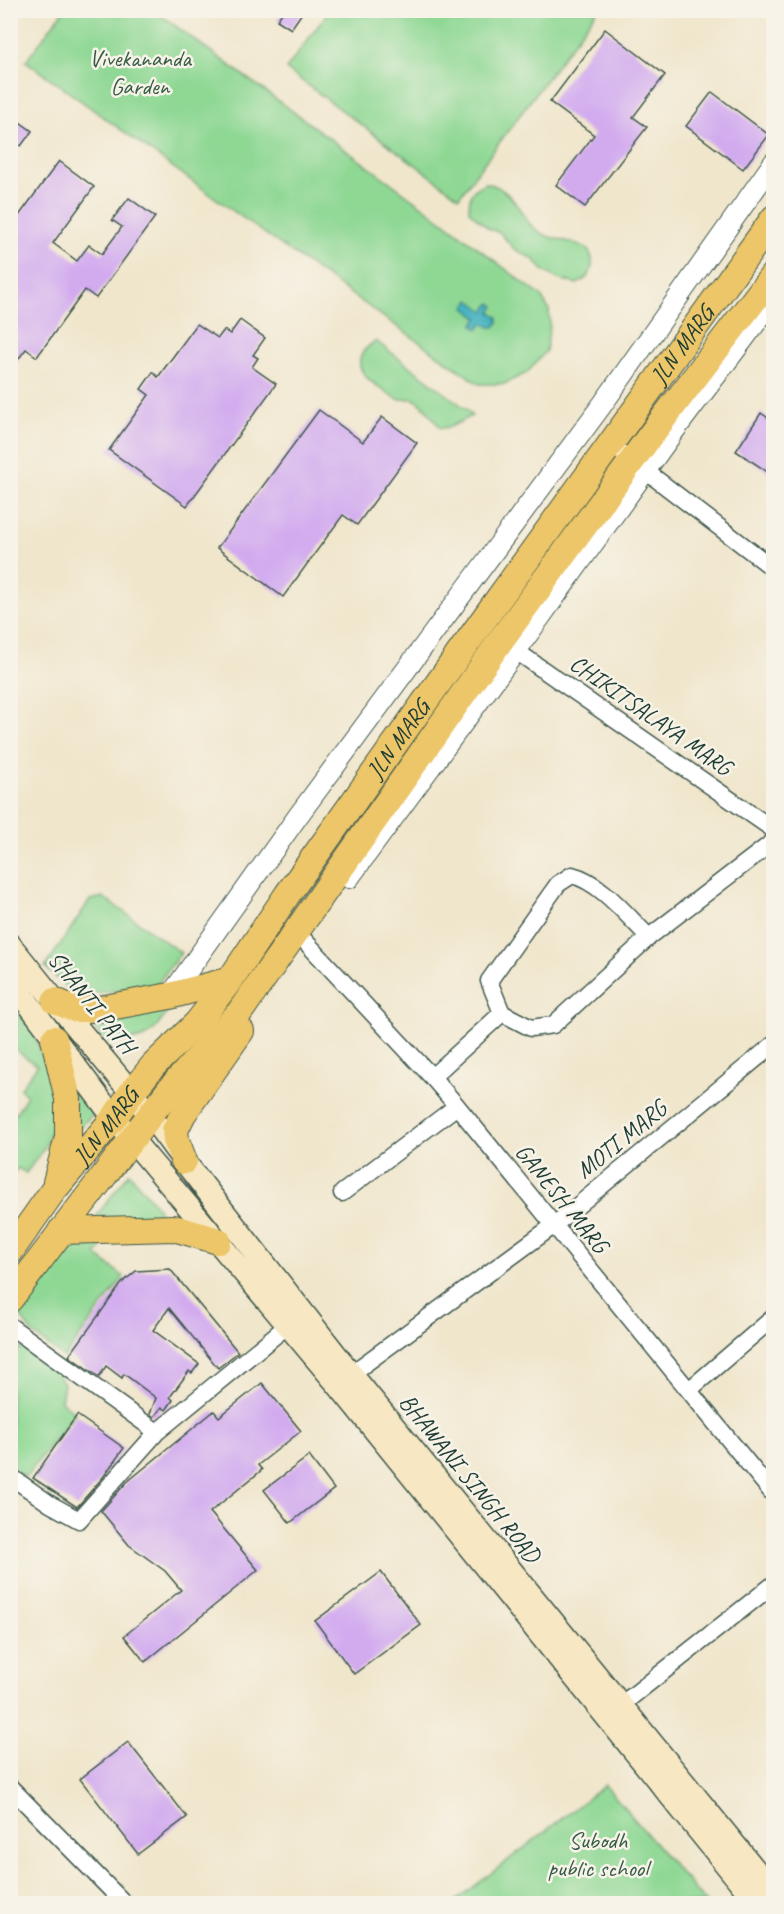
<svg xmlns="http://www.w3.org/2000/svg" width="784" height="1914" viewBox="0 0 784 1914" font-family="Caveat,sans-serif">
	<rect width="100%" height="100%" fill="#f7f3e8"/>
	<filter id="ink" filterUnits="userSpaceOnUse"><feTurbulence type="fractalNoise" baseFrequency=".0167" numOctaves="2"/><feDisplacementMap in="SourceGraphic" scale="12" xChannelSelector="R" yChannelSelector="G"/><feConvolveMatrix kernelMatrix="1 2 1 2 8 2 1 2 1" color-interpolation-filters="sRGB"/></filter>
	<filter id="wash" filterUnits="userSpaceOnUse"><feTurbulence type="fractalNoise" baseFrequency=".008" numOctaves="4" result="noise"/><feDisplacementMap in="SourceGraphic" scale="24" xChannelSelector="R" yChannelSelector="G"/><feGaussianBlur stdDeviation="1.35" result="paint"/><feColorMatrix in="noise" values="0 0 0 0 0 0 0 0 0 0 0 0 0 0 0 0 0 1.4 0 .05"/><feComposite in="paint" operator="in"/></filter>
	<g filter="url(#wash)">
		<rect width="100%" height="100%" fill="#f0e6cc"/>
		<!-- green -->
		<path fill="#8fd894" stroke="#578a64" stroke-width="1.5" d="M 379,10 L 597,10 L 597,11 L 459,197 L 286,69 L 329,11 L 356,11 L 362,15 L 376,14 Z
			M 63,11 L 155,11 L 432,213 L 541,296 L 549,310 L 550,324 L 546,351 L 527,373 L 504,384 L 479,384 L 254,226 L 26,61 Z
			M 486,183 C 501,185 512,197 521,211 C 525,216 527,222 532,226 C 538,232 548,237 557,239 C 574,243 595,244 592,267 C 590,276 585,280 577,284 L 558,279 L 544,271 L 533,259 L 514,249 L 500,233 L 488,228 L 469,211 C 469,195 471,189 486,183 Z
			M 376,341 L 466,409 L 472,416 L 450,427 L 441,428 C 433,420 426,406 416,400 C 410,397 404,400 398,399 C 393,397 386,392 382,389 C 360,376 348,358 376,341 Z
			M 103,897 L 181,953 L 155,987 L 75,995 L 45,967 L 90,900 Z
			M 10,1001 L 33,1032 L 52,1081 L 57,1112 L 45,1147 L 26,1173 L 18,1168 L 13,1174 L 11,1172 L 11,1120 L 27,1096 L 20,1089 L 37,1066 L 11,1046 Z
			M 171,1007 C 149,1039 147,1041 108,1041 L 81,1017 Z
			M 73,1067 L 95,1112 L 75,1133 Z
			M 129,1173 L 158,1208 L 161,1217 L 92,1222 Z
			M 109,1237 L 96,1255 L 124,1277 L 64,1358 L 32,1333 L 20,1316 L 65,1254 L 74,1247 Z
			M 10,1344 L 19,1349 L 25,1348 L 55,1369 L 64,1384 L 61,1401 L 75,1413 L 26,1477 L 11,1468 Z
			M 605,1785 L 706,1903 L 453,1903 Z"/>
		<!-- water -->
		<path fill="#45b2c0" stroke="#32787a" stroke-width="1.5" d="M 470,300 L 485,311 L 491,303 L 495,306 L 491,312 L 498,317 L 498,323 L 495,327 L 490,327 L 483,323 L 478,329 L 473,325 L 478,318 L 465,308 Z"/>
		<g id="blocks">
			<!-- building -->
			<path fill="#d2abef" d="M 284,10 L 304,10 L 291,29 L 277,20 Z
				M 605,29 L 665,75 L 633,117 L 647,127 L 585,207 L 556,185 L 594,135 L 550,102 Z
				M 712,92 L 769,135 L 743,169 L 686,126 Z
				M 10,115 L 32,131 L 21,146 L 10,138 Z
				M 59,161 L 94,187 L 53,243 L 77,261 L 89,245 L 102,254 L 122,227 L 112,220 L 129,198 L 155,217 L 96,298 L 85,290 L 37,357 L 26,349 L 10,370 L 10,228 Z
				M 240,320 L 265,338 L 253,355 L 258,358 L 252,367 L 276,384 L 187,506 L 109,450 L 149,395 L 141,389 L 153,372 L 158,377 L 197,324 L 218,338 L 224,330 L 230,334 Z
				M 319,410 L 363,442 L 382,417 L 417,443 L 357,525 L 343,515 L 283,597 L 217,548 Z
				M 761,413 L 774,422 L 774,476 L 736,451 Z
				M 170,1269 L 238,1352 L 218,1368 L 169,1308 L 153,1330 L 199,1364 L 192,1373 L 189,1371 L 170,1397 L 173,1400 L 166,1410 L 162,1407 L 154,1417 L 150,1414 L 156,1398 L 124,1374 L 122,1378 L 106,1366 L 99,1377 L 69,1356 L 122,1283 L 136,1271 Z
				M 262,1383 L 301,1431 L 258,1465 L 262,1470 L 210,1512 L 258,1570 L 145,1662 L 124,1636 L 181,1590 L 165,1571 L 129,1545 L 101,1511 L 127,1482 L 214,1411 L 219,1417 Z
				M 77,1415 L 124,1448 L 104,1476 L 77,1507 L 33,1478 Z
				M 309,1456 L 334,1489 L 290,1523 L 264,1490 Z
				M 381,1572 L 421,1625 L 354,1674 L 315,1621 Z
				M 128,1742 L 187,1817 L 138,1854 L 80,1779 Z"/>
		</g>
	</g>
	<g filter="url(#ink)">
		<use href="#blocks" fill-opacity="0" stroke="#3e564b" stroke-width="1.5"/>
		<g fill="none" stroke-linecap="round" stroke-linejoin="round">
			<defs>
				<path id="minor" d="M 609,443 L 774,569
					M 506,644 L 774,830
					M 649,937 C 628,917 601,882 572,875 L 558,884 L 489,981 L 502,1013 L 531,1028 L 553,1025 L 649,937 L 774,841
					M 304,940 L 432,1077 L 457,1106 L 774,1495
					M 432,1077 L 502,1013
					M 342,1193 L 457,1106
					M 10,1326 L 157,1432 L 288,1325
					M 351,1374 L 553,1226 L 774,1044
					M 689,1390 L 774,1317
					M 10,1476 L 50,1504 L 79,1520 L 157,1432
					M 621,1705 L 774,1584
					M 10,1787 L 125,1904"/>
				<path id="tertiary" d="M 349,878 L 516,651 L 672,434 L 774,299
					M 170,996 L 298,816 L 602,405 L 774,162"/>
				<path id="secondary" d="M 10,945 L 55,1001 L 150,1115 L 184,1161 L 351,1374 L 774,1893
					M 10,979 L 114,1118 L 339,1386 L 758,1904"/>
				<g id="primary">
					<path d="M 55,1001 L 75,1009 L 99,1009 L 170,996 L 230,980"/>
					<path d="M 54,1039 L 68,1099 L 68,1137 L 56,1182"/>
					<path d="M 184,1161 L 176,1140 L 175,1130 L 183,1114 L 241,1031"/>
					<path d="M 61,1231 L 174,1228 L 218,1241"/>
					<path id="s1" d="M 10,1252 L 53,1191 L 114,1118 L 132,1092 L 153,1066 L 198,1022 L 230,980 L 287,895 L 489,612 L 774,218"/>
					<path d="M 10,1299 L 170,1089 L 239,1013 L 501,640 L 650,436 L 774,274"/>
				</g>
			</defs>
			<!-- minor casing -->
			<use href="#minor" stroke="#3e564b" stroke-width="19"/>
			<!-- tertiary casing -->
			<use href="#tertiary" stroke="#3e564b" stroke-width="22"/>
			<!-- secondary casing -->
			<use href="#secondary" stroke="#3e564b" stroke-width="25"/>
			<!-- primary casing -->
			<use href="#primary" stroke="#3e564b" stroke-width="28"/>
			<!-- minor -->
			<use href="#minor" stroke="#fff" stroke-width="16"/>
			<!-- tertiary -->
			<use href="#tertiary" stroke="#fff" stroke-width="20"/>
			<!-- secondary -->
			<use href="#secondary" stroke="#f7e8c3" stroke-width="22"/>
			<!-- primary -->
			<use href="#primary" stroke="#ecc669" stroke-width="26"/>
		</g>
	</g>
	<g text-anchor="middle" stroke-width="5" stroke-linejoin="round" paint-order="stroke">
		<!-- park labels -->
		<g font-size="24" fill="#355c47" stroke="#f7f3e8">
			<text x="140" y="66">Vivekananda<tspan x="140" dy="28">Garden</tspan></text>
			<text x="598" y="1848">Subodh<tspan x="598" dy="28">public school</tspan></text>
		</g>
		<!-- street labels -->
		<g font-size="24" fill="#1f3d34" stroke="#f7f3e8">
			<text dy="8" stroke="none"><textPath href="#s1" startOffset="1130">JLN MARG</textPath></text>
			<text transform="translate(651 715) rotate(35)" y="8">CHIKITSALAYA MARG</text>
			<text dy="8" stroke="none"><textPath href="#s1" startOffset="644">JLN MARG</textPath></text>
			<text transform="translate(92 1002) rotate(51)" y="8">SHANTI PATH</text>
			<text dy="8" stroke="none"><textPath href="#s1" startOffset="158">JLN MARG</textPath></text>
			<text transform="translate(621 1139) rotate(-39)" y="8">MOTI MARG</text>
			<text transform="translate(562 1198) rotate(51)" y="8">GANESH MARG</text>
			<text transform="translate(470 1478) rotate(51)" y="8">BHAWANI SINGH ROAD</text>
		</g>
	</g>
	<!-- margin -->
	<rect width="784" height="1914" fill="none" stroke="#f7f3e8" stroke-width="36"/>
</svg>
